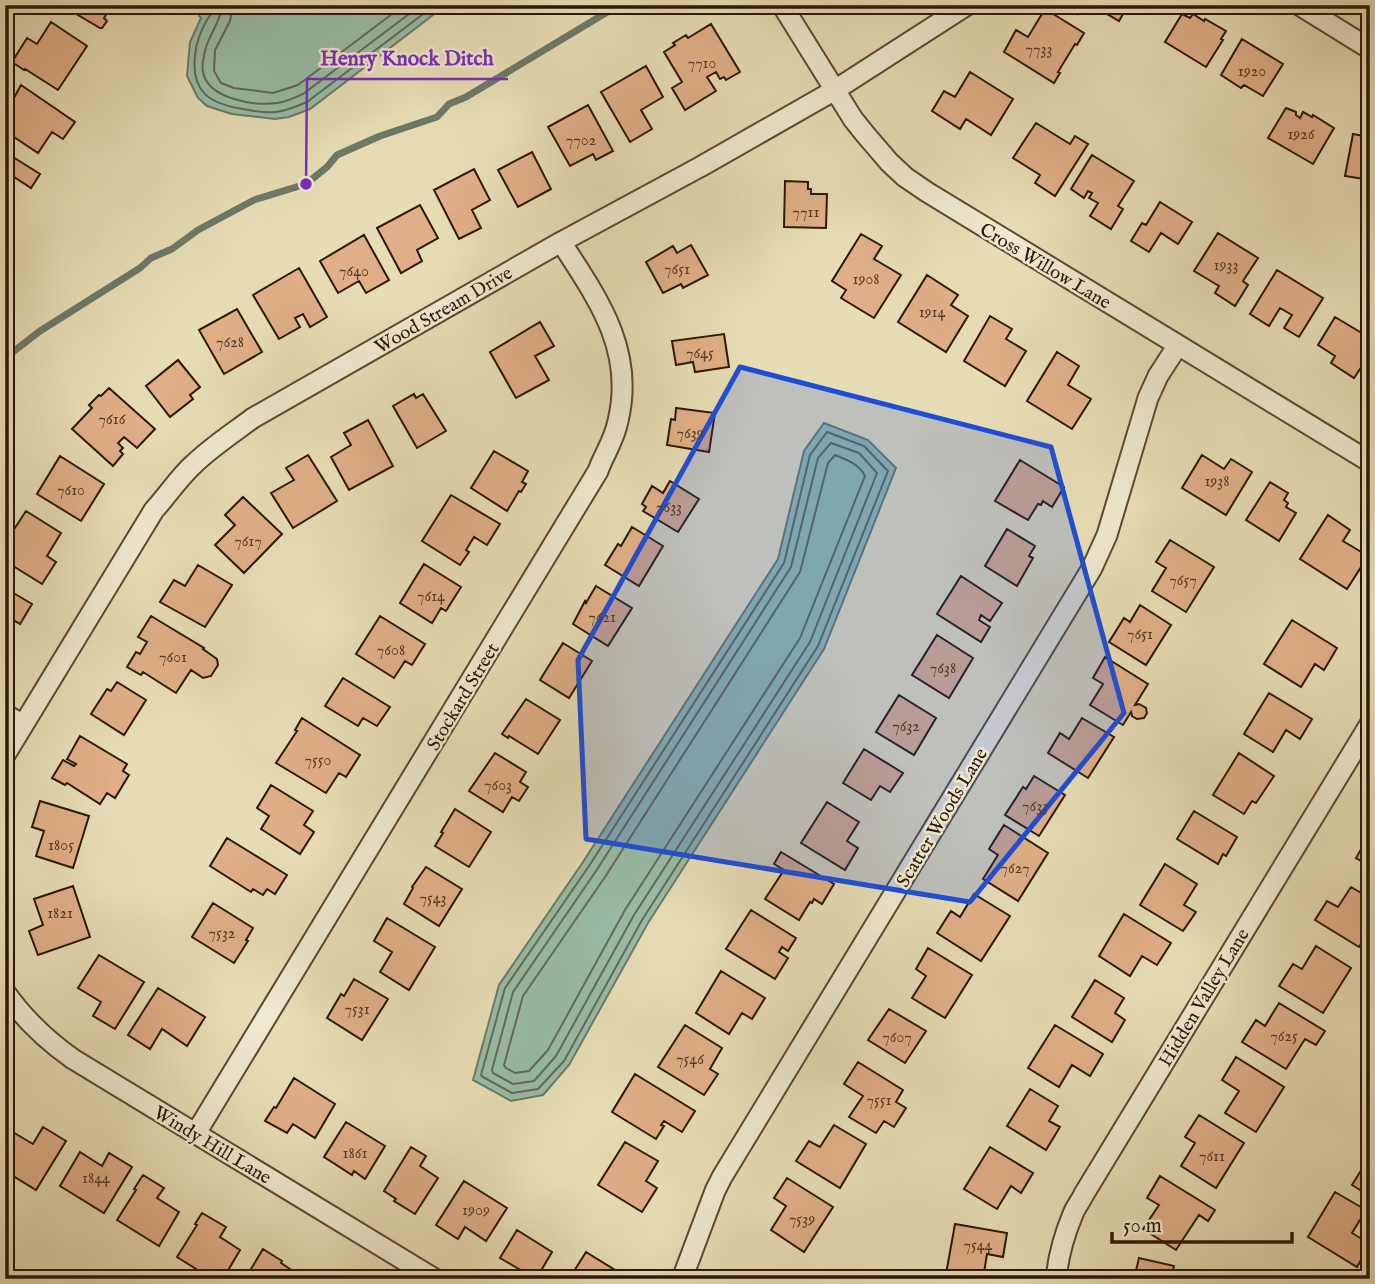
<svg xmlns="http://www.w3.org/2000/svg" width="1375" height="1284" viewBox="0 0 1375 1284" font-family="'IM FELL English',serif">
	<rect width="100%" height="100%" fill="#e7ddb5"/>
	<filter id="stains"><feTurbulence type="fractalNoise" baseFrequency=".00286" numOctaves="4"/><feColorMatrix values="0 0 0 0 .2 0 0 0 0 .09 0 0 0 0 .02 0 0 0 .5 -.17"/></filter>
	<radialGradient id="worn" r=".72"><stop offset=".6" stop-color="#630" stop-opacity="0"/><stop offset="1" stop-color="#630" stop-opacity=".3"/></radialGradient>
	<!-- water -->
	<path fill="#98bda8" stroke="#6d7a68" stroke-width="2" d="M 207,5 L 446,5 L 310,109 L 289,117 L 275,119 L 232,114 L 207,106 L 198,98 L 187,76 L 190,42 L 201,18 L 199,16 L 200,14 L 205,13 Z
		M 824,423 L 868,440 L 896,468 L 824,649 L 648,923 L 569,1065 L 543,1095 L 511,1101 L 473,1080 L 499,985 L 583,862 L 778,559 L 804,451 Z"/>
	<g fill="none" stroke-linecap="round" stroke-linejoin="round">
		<!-- shore -->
		<path stroke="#626a58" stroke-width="2" d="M 213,5 C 213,12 211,14 207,20 C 201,30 196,44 195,56 C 191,92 210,104 243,109 C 253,111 265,113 276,112 C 287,111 297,106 307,102 L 435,5
			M 222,5 C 221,24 206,37 204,56 C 203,60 202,67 203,72 C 208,99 254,106 277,103 C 286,102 294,98 303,94 L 421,5
			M 233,5 L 230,21 L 215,50 L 214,71 L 221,83 L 234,88 L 273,93 L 298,85 L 404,5
			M 827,432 L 864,446 L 888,471 L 818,646 L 642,920 L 564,1061 L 538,1089 L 512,1093 L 483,1077 L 481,1075 L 505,988 L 589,866 L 784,563 L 810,455 Z
			M 831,443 L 859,453 L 877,473 L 810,642 L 634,915 L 556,1056 L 534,1081 L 513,1084 L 493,1073 L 492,1070 L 513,992 L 596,871 L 791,567 L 818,458 Z
			M 835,455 C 847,460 859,464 865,476 L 800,638 L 625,910 L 548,1050 L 529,1071 L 515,1073 L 506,1068 L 504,1065 L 523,996 L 605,877 L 800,572 L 828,463 Z"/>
		<!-- stream -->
		<path stroke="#6d7a68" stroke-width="7" d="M 5,358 L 40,331 L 140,268 L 151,258 L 172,249 L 198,230 L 254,200 L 306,184 L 327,167 L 337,155 L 380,136 L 437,117 L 449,104 L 466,97 L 619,5"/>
	</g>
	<!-- building -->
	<path fill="#e0af87" stroke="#2d1607" stroke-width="2" d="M 58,5 L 112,5 L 104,18 L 107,21 L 102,28 L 100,28 L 66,8 L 65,10 Z
		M 1063,5 L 1082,5 L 1077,14 Z
		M 1092,5 L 1125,5 L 1127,7 L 1119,21 Z
		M 1045,9 L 1084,33 L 1077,45 L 1075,44 L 1058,72 L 1060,73 L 1054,83 L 1004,52 L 1016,30 L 1028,37 Z
		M 1182,14 L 1190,18 L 1193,14 L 1204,21 L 1205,19 L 1226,31 L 1221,39 L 1223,40 L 1206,67 L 1165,42 Z
		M 51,22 L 87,46 L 58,90 L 25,69 L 24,70 L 12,62 L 27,38 L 37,44 Z
		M 711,24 L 740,72 L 726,80 L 724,77 L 720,79 L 716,72 L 707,77 L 716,91 L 685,110 L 672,88 L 682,82 L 664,52 L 675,45 L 673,43 L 686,35 L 688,38 Z
		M 1242,39 L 1283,64 L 1263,96 L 1244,85 L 1241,88 L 1221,75 Z
		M 646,66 L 663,97 L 641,110 L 652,129 L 630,142 L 601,92 Z
		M 970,72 L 1013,99 L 991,135 L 966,119 L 960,129 L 932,111 L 944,91 L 955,97 Z
		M 21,85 L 75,122 L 63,139 L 52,132 L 38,153 L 5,131 L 5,90 L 15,96 Z
		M 588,105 L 613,151 L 596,160 L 593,154 L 570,166 L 548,127 Z
		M 1286,108 L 1296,112 L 1296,115 L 1300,118 L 1303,112 L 1312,117 L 1313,115 L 1334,128 L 1313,164 L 1268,138 Z
		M 1036,123 L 1070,144 L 1075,136 L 1088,144 L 1055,196 L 1035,183 L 1040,175 L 1013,158 Z
		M 1353,134 L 1370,137 L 1370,180 L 1345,176 Z
		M 5,152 L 40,174 L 31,188 L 8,173 L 5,176 Z
		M 532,152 L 551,189 L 518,207 L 498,170 Z
		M 1092,155 L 1134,181 L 1118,206 L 1123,209 L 1111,229 L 1090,216 L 1098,203 L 1089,198 L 1092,193 L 1088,191 L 1084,198 L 1071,189 Z
		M 474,169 L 490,200 L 472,210 L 481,228 L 459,239 L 434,190 Z
		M 785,181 L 808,182 L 808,189 L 811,189 L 811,194 L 827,194 L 826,228 L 784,227 Z
		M 1160,202 L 1192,222 L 1178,244 L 1161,233 L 1149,252 L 1131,241 L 1142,223 L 1146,225 Z
		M 420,205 L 438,238 L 417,250 L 422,261 L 401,273 L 377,228 Z
		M 1218,233 L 1258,258 L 1243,281 L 1248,285 L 1235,306 L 1215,293 L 1219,286 L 1194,271 Z
		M 861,234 L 882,246 L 874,259 L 901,275 L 874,318 L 841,298 L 846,290 L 832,281 Z
		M 364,235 L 389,280 L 366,293 L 359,281 L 338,293 L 320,261 Z
		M 691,245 L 708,275 L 683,288 L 681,284 L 663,293 L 646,262 L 673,246 L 677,253 Z
		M 299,268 L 327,317 L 310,327 L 303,314 L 295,318 L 300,327 L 279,339 L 253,295 Z
		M 1277,270 L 1323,298 L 1299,337 L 1284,328 L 1292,315 L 1280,308 L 1269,326 L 1250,314 Z
		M 927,275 L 958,295 L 951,305 L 968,316 L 946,352 L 898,322 Z
		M 237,309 L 262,352 L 224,374 L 199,330 Z
		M 990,316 L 1012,329 L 1006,339 L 1026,351 L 1005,386 L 964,361 Z
		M 1335,317 L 1370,338 L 1370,354 L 1354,378 L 1331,363 L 1335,356 L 1318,345 Z
		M 540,322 L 554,346 L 535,356 L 549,380 L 516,398 L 490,352 Z
		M 724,334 L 729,367 L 695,372 L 693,362 L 676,365 L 672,341 Z
		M 1057,352 L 1079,366 L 1068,385 L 1091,399 L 1072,429 L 1027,401 Z
		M 178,360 L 200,387 L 190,395 L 193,399 L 170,417 L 146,386 Z
		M 109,388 L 155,429 L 137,448 L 124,437 L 118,443 L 123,448 L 120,451 L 123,454 L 113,466 L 72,429 L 92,408 L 89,405 L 99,395 L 101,396 Z
		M 414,394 L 416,398 L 423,394 L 446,431 L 417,448 L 393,406 Z
		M 676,408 L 715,413 L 709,452 L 667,445 L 671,419 L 675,420 Z
		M 368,420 L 393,466 L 349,490 L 331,457 L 351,445 L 344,433 Z
		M 494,451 L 528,471 L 522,482 L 526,484 L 521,492 L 519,491 L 507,511 L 471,488 Z
		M 308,455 L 337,501 L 293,528 L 271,493 L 294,480 L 286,468 Z
		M 1202,455 L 1224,469 L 1231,459 L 1252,472 L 1226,515 L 1182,488 Z
		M 60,456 L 104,484 L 81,521 L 37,494 Z
		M 1020,460 L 1064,487 L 1052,507 L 1043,501 L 1041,505 L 1038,504 L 1028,520 L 995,501 Z
		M 670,481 L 699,499 L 678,532 L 643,511 L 646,507 L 642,504 L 652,486 L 663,493 Z
		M 1270,482 L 1288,493 L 1284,500 L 1288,503 L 1286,507 L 1296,513 L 1279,541 L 1246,520 Z
		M 451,495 L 500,524 L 487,545 L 474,537 L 466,550 L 469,552 L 460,565 L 422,541 Z
		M 243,497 L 282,534 L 244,573 L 215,545 L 235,525 L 225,515 Z
		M 26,511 L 61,533 L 47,556 L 56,562 L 42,584 L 5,561 L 5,543 Z
		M 1328,515 L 1350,530 L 1343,541 L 1368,556 L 1347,589 L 1300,559 Z
		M 632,527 L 663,546 L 639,586 L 605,565 L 618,544 L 621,546 Z
		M 1007,529 L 1035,546 L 1029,556 L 1033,558 L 1017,586 L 985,566 Z
		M 1170,540 L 1214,567 L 1186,612 L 1152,591 L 1166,568 L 1156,562 Z
		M 424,564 L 461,587 L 446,611 L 441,608 L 432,623 L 400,603 Z
		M 198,565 L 232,585 L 205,627 L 160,602 L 174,580 L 185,586 Z
		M 961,576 L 1002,603 L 990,621 L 981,615 L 979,620 L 990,627 L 981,642 L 937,614 Z
		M 596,586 L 632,608 L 608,646 L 573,624 L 585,601 L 586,603 Z
		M 5,588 L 32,604 L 20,624 L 7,616 L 5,620 Z
		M 1140,605 L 1171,625 L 1146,665 L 1109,642 L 1124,618 L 1130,622 Z
		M 151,616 L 204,648 L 203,649 L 217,659 L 218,665 L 211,676 L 203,678 L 191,670 L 176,693 L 143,672 L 141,675 L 127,667 L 136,652 L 140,654 L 147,642 L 138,637 Z
		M 380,616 L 425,644 L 412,665 L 405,661 L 394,678 L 356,654 Z
		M 1292,620 L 1337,648 L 1324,670 L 1315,664 L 1301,687 L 1264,664 Z
		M 937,635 L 973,658 L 949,698 L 912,675 Z
		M 563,643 L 592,661 L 569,698 L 540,680 Z
		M 1105,657 L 1148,684 L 1135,705 L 1139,704 L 1146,708 L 1147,713 L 1144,718 L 1137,719 L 1132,716 L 1131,712 L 1123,725 L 1090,705 L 1103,684 L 1093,678 Z
		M 343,678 L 390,707 L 377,726 L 363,718 L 358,726 L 325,706 Z
		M 117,682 L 146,700 L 124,735 L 91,714 L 107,689 L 111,691 Z
		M 1269,693 L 1312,719 L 1300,739 L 1286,730 L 1273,752 L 1244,734 Z
		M 899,695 L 936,718 L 914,755 L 876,732 Z
		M 526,699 L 560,720 L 538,754 L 509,736 L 508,738 L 502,734 Z
		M 302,718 L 360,755 L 346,777 L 339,773 L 326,793 L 276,763 L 297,731 L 295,730 Z
		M 1082,718 L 1114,737 L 1088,778 L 1048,753 L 1060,733 L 1069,739 Z
		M 80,736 L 127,764 L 123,771 L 129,775 L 115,798 L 107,793 L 100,804 L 67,783 L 65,785 L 52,778 L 63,760 L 74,766 L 76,764 L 67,759 Z
		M 864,749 L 903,773 L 890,792 L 880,786 L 871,800 L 843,783 Z
		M 495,753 L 526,772 L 520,782 L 528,787 L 519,801 L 512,797 L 503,812 L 469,791 Z
		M 1239,753 L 1274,776 L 1256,803 L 1252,801 L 1244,814 L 1213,795 Z
		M 1034,776 L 1065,795 L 1039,836 L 1005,815 L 1023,787 L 1026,789 Z
		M 271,785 L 313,811 L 304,825 L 314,832 L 300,854 L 261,829 L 269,816 L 257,808 Z
		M 40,801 L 89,816 L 73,868 L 36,856 L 44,831 L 32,827 Z
		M 827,802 L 859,822 L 847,841 L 858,848 L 845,870 L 801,843 Z
		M 455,809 L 491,832 L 469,867 L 435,846 L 443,833 L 441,832 Z
		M 1194,811 L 1237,837 L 1226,856 L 1223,854 L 1218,864 L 1177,839 Z
		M 1004,825 L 1048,853 L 1018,901 L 983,879 L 998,855 L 989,849 Z
		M 227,838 L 287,875 L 275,894 L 267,889 L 263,895 L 253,889 L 251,892 L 210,866 Z
		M 1365,842 L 1370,845 L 1370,866 L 1356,858 Z
		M 781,852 L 834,884 L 822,904 L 814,899 L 812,903 L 810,902 L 799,920 L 765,899 L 784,870 L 774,864 Z
		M 1165,864 L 1197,884 L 1184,905 L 1196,912 L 1183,931 L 1140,905 Z
		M 426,867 L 462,889 L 439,926 L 404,904 L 413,888 L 412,887 Z
		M 73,886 L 90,937 L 38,955 L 29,931 L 43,925 L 34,899 Z
		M 1351,887 L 1370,898 L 1370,930 L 1359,947 L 1315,920 L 1327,901 L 1338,907 Z
		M 974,894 L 1010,916 L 981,961 L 937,933 L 951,911 L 960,917 Z
		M 213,903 L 253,928 L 246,940 L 248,941 L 234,963 L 192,937 Z
		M 751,910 L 796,938 L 788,951 L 782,947 L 779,952 L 788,958 L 775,979 L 726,949 Z
		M 1124,914 L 1171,943 L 1157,965 L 1142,956 L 1130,976 L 1099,956 Z
		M 387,918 L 435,947 L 409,990 L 380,972 L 392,952 L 374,941 Z
		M 1316,946 L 1351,968 L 1323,1013 L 1279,986 L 1293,964 L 1302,969 Z
		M 928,948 L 972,975 L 945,1018 L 912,998 L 926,976 L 916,969 Z
		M 99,955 L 144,982 L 115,1029 L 93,1016 L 101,1002 L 78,988 Z
		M 721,971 L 765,998 L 752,1019 L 742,1013 L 729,1034 L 696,1013 Z
		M 354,979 L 388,999 L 362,1040 L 327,1018 L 341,994 L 344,996 Z
		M 1095,980 L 1124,998 L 1115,1013 L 1125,1020 L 1112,1042 L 1072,1017 Z
		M 158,988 L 205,1017 L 187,1046 L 162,1029 L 150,1049 L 128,1035 Z
		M 1279,1003 L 1325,1031 L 1316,1045 L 1305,1039 L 1286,1069 L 1242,1042 L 1256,1020 L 1265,1026 Z
		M 889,1009 L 926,1031 L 905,1063 L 868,1040 Z
		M 685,1025 L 722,1048 L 710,1069 L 718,1074 L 704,1095 L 658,1067 Z
		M 1055,1025 L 1103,1054 L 1090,1076 L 1072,1065 L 1059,1087 L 1028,1068 Z
		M 1236,1057 L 1284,1087 L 1256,1132 L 1225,1113 L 1239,1091 L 1222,1080 Z
		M 858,1062 L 903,1090 L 896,1102 L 906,1108 L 894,1127 L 884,1121 L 876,1133 L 849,1117 L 863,1096 L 844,1084 Z
		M 635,1074 L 695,1111 L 682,1132 L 664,1121 L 661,1125 L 664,1126 L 656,1139 L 612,1112 Z
		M 294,1078 L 335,1104 L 315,1138 L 293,1124 L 287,1133 L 265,1121 L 274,1107 L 276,1108 Z
		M 1030,1089 L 1058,1106 L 1049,1121 L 1060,1127 L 1046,1150 L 1007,1126 Z
		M 1199,1115 L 1244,1143 L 1216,1188 L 1181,1166 L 1195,1143 L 1185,1137 Z
		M 346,1122 L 385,1146 L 365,1179 L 354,1171 L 352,1175 L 324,1157 Z
		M 834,1125 L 866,1144 L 840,1188 L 796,1161 L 809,1141 L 820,1147 Z
		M 43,1127 L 66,1141 L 36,1190 L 5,1171 L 5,1141 L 11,1131 L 33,1144 Z
		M 625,1142 L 658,1161 L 646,1181 L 657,1188 L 642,1212 L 598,1185 Z
		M 411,1147 L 426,1156 L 420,1166 L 438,1178 L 415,1214 L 394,1201 L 396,1199 L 384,1191 Z
		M 990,1147 L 1033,1173 L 1021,1193 L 1011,1186 L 997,1209 L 964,1189 Z
		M 80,1152 L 102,1166 L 109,1153 L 132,1167 L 104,1213 L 60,1186 Z
		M 1370,1156 L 1370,1196 L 1352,1185 Z
		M 143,1175 L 164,1188 L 157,1198 L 179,1212 L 159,1246 L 117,1220 L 136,1190 L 134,1189 Z
		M 1160,1176 L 1215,1210 L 1208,1221 L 1199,1215 L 1176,1250 L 1143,1229 L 1159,1205 L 1147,1198 Z
		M 787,1178 L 833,1207 L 804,1252 L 771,1230 L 786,1206 L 774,1198 Z
		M 464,1181 L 507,1208 L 486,1241 L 465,1227 L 458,1239 L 436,1225 Z
		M 1335,1192 L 1366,1210 L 1352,1233 L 1370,1244 L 1357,1267 L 1308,1237 Z
		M 202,1213 L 226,1227 L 220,1237 L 240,1250 L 223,1279 L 212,1279 L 177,1257 L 197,1225 L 195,1224 Z
		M 955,1224 L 1007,1233 L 1003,1257 L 987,1254 L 983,1279 L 946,1274 Z
		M 517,1230 L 552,1252 L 536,1279 L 500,1258 Z
		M 263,1249 L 282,1261 L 281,1263 L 290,1269 L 284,1279 L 245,1279 Z
		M 586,1252 L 620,1273 L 616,1279 L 569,1279 Z
		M 1139,1258 L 1174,1266 L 1171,1279 L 1134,1279 Z"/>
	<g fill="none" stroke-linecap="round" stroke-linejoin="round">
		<defs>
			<path id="minor" d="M 782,5 L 853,119 L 865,134 L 889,162 L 905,177 L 927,192 L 1370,462
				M 1299,5 L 1370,49
				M 5,714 L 23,725
				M 5,755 L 154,510 C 168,495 179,477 195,463 C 213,446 233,433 253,418 L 561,242 L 700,167 L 835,90 L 967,5
				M 5,992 C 24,1019 46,1040 73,1059 L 435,1279
				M 196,1133 L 598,471 C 604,454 614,441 618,421 C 635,350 598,299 561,242
				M 682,1279 L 715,1191 L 722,1177 L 1092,568 L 1107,535 L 1148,398 L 1158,376 L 1178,345
				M 1056,1279 C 1058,1258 1065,1233 1073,1214 C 1076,1206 1081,1201 1084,1194 L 1370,724"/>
		</defs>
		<!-- minor casing -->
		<use href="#minor" stroke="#5c4832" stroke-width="23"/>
		<!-- minor -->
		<use href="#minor" stroke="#efe9cf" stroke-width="19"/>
	</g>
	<!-- marked area -->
	<path fill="#1d4ed8" fill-opacity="0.2" stroke="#1d4ed8" stroke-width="5" stroke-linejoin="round" d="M 740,367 L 1051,447 L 1124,713 L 970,902 L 586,839 L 578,660 Z"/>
	<g text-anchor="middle" stroke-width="5" stroke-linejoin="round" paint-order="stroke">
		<!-- number labels -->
		<g font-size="16" fill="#5a3c27">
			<text x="1039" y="54">7733</text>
			<text x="702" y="68">7710</text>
			<text x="1252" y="76">1920</text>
			<text x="1301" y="139">1926</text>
			<text x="581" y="145">7702</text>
			<text x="806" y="217">7711</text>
			<text x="1226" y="270">1933</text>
			<text x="677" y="274">7651</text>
			<text x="354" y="276">7640</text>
			<text x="866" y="284">1908</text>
			<text x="932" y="317">1914</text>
			<text x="230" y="347">7628</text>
			<text x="700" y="358">7645</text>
			<text x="112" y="424">7616</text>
			<text x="690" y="438">7639</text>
			<text x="1217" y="486">1938</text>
			<text x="71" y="495">7610</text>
			<text x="669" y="512">7633</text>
			<text x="248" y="546">7617</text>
			<text x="1183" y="585">7657</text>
			<text x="431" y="601">7614</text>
			<text x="602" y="622">7621</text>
			<text x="1140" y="639">7651</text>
			<text x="391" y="655">7608</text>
			<text x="173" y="662">7601</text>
			<text x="943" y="673">7638</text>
			<text x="906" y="731">7632</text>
			<text x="318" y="765">7550</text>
			<text x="498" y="790">7603</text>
			<text x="1035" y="811">7633</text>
			<text x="61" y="850">1805</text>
			<text x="1015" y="873">7627</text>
			<text x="433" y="903">7543</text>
			<text x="60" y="918">1821</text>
			<text x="222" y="938">7532</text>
			<text x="357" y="1014">7531</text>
			<text x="1284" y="1041">7625</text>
			<text x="897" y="1042">7607</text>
			<text x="690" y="1064">7546</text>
			<text x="879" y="1105">7551</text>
			<text x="355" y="1158">1861</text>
			<text x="1212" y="1161">7611</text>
			<text x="96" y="1183">1844</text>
			<text x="476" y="1215">1909</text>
			<text x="802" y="1224">7539</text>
			<text x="978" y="1250">7544</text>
		</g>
		<!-- street labels -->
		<g font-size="19" fill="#2d1607" stroke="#efe9cf">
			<text transform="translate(1046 265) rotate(31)" y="7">Cross Willow Lane</text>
			<text transform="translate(443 309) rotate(-30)" y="7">Wood Stream Drive</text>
			<text transform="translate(462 696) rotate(-59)" y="7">Stockard Street</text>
			<text transform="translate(941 817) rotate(-59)" y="7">Scatter Woods Lane</text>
			<text transform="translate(1203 997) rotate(-59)" y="7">Hidden Valley Lane</text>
			<text transform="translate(213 1144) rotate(31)" y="7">Windy Hill Lane</text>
		</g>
	</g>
	<!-- callouts -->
	<path fill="none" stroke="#7b2cbf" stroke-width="2.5" d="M306 184L307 79H508"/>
	<circle fill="#7b2cbf" stroke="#efe9cf" stroke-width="2.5" cx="306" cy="184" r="7"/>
	<g font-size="21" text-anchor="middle" font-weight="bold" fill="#7b2cbf" stroke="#efe9cf" stroke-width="5" stroke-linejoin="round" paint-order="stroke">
		<text x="407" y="65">Henry Knock Ditch</text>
	</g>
	<!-- margin -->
	<rect width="1375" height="1284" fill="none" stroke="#e7ddb5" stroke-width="28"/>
	<rect x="7" y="7" width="1361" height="1270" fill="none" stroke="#2d1607" stroke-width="3.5"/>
	<rect x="14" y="14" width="1347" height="1256" fill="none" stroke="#2d1607" stroke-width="2"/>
	<!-- scale -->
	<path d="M1112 1232v10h180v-10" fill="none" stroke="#2d1607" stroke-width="3.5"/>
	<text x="1123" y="1232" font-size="21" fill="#2d1607" stroke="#efe9cf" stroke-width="5" paint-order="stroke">50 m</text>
	<rect width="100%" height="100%" filter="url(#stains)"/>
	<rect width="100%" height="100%" fill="url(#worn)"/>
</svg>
